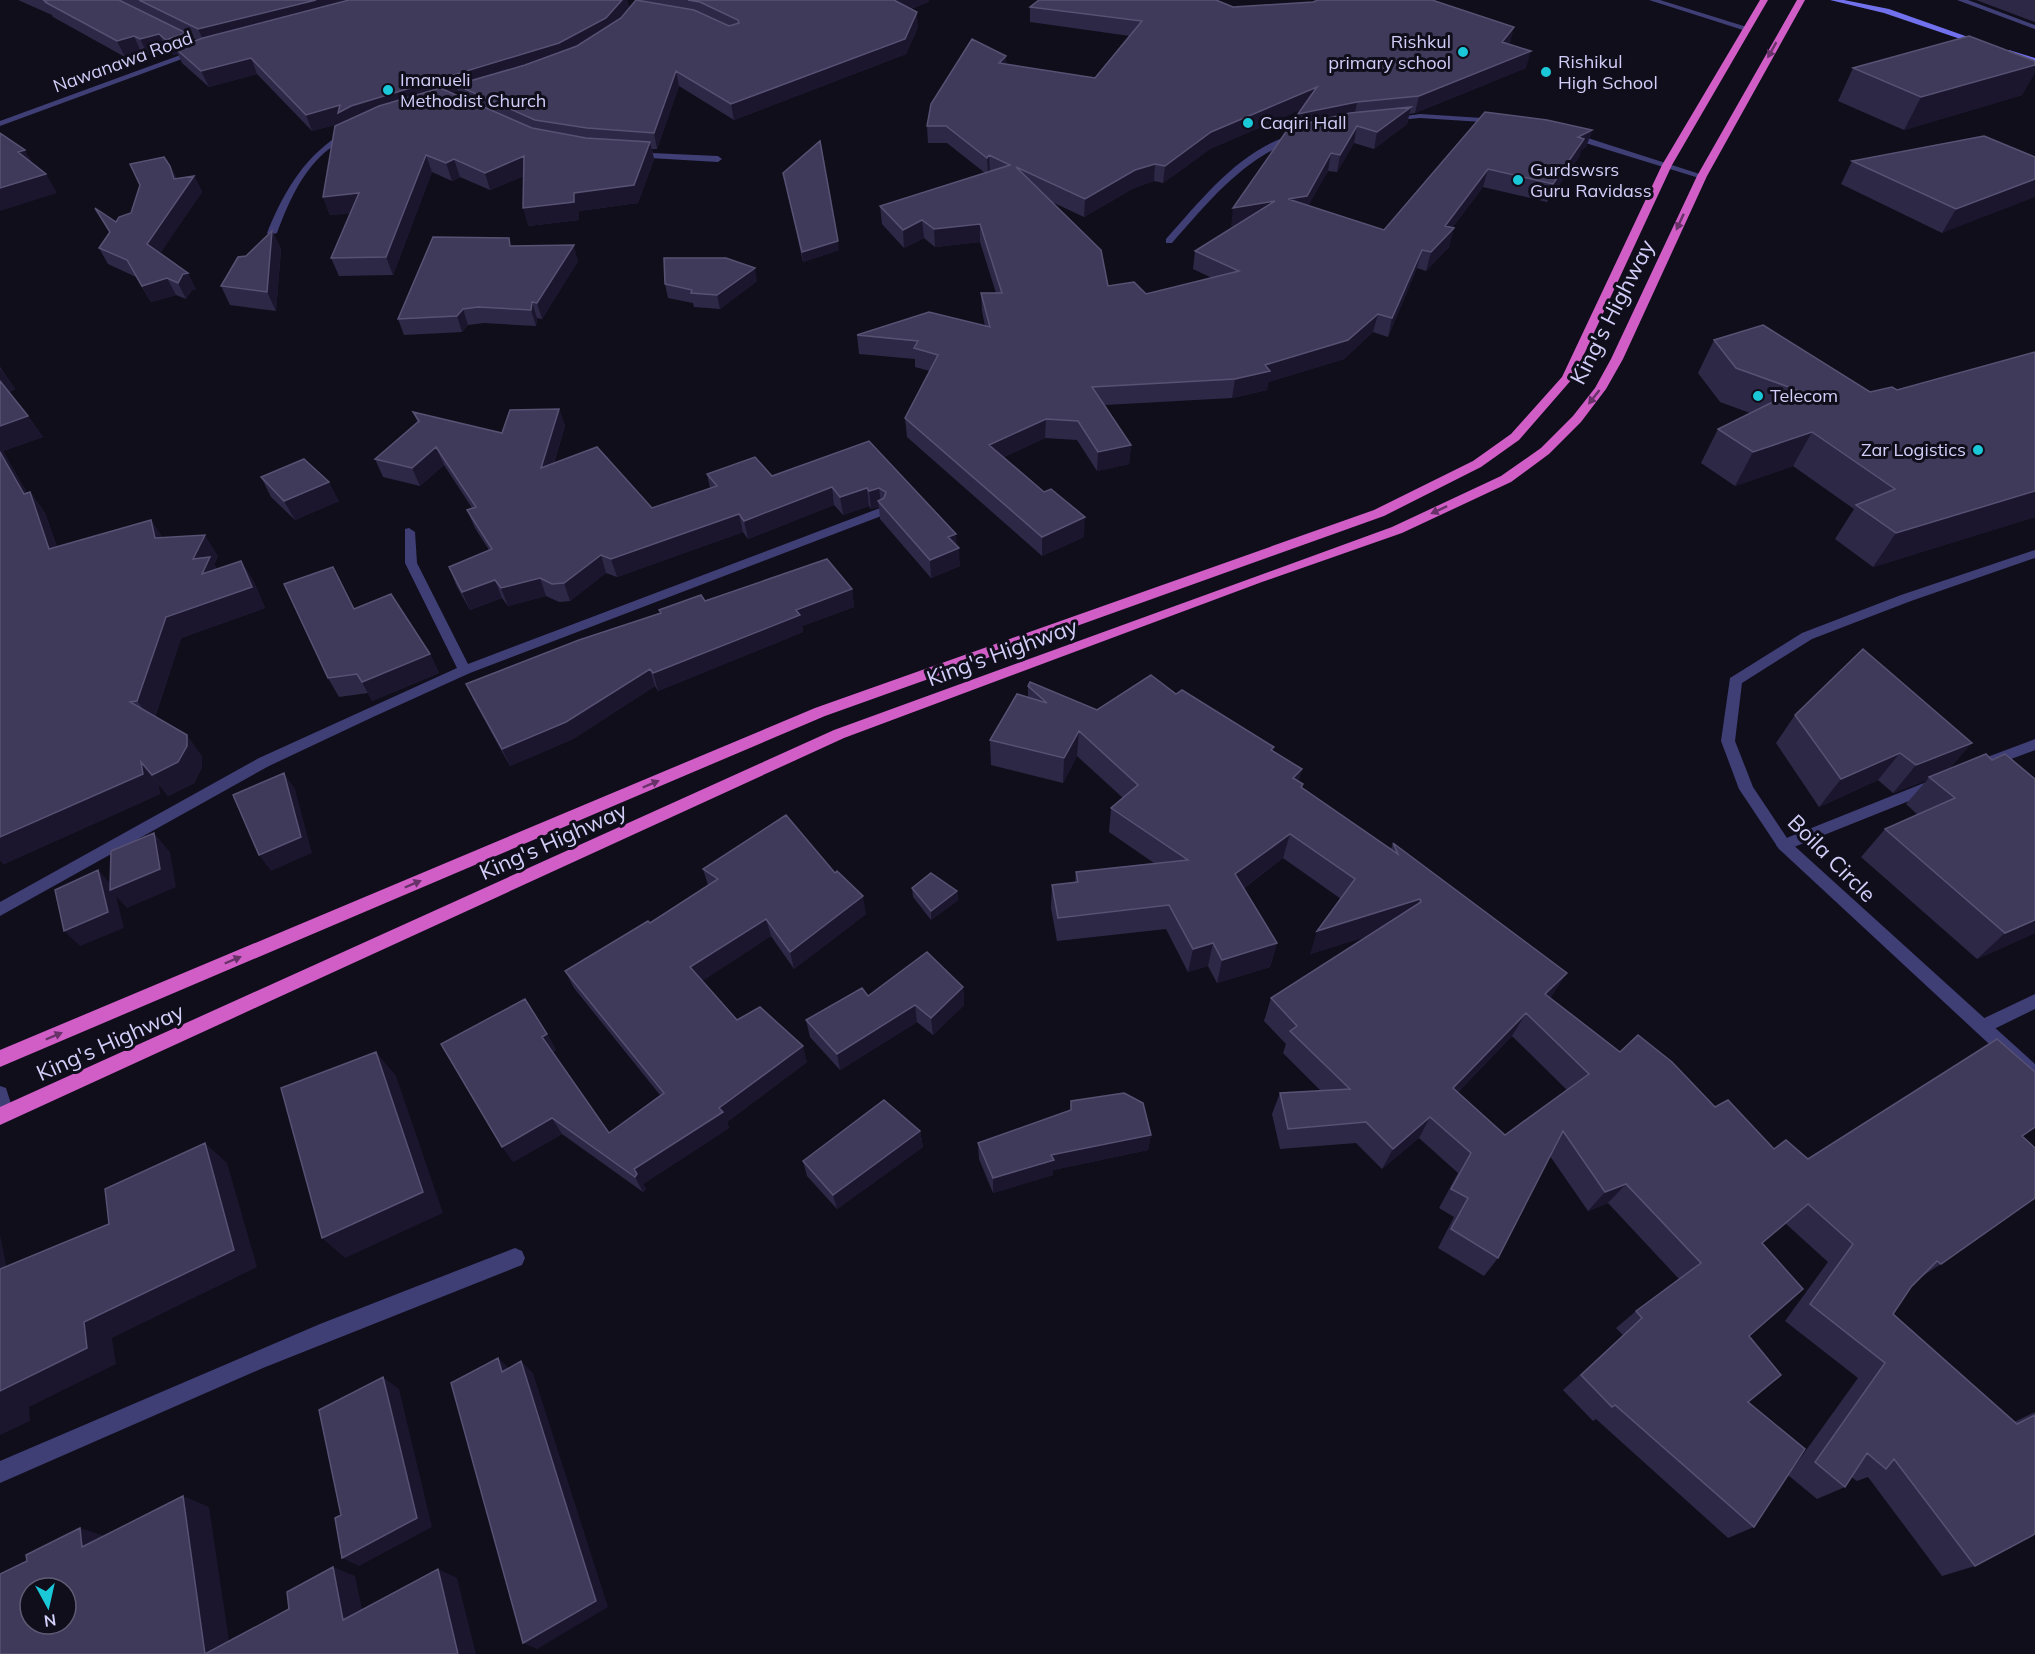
<svg xmlns="http://www.w3.org/2000/svg" width="2035" height="1654" viewBox="0 0 2035 1654" font-family="Mulish,sans-serif">
	<rect width="100%" height="100%" fill="#100e1b"/>
	<g fill="none" stroke-linecap="round" stroke-linejoin="round">
		<!-- service -->
		<path fill="#3f3e75" fill-rule="evenodd" d="M 1649,0 L 1660,0 L 1750,28 L 1743,30 Z
			M 1957,0 L 1968,0 L 2035,25 L 2035,29 Z
			M 2035,739 L 2035,750 L 1987,768 L 1980,763 L 1982,759 Z
			M 1934,779 L 1939,781 L 1941,785 L 1939,789 L 1789,849 L 1779,849 L 1776,845 L 1779,841 Z
			M 2035,994 L 2035,1009 L 1988,1032 L 1982,1034 L 1976,1032 L 1974,1027 L 1976,1022 Z
			M 515,1248 L 522,1251 L 525,1258 L 522,1265 L 263,1368 L 0,1483 L 0,1461 L 320,1324 Z"/>
		<!-- minor -->
		<path fill="#3f3e75" fill-rule="evenodd" d="M 1420,114 L 1498,119 L 1502,121 L 1498,123 L 1420,118 L 1388,121 L 1384,119 Z
			M 347,130 L 354,132 C 345,140 333,145 324,153 C 300,175 288,204 277,233 L 269,235 L 267,233 C 285,189 305,155 347,130 Z
			M 1297,133 L 1300,134 L 1300,138 C 1244,157 1210,200 1172,243 L 1166,243 L 1166,239 C 1204,197 1240,149 1297,133 Z
			M 1566,133 L 1572,133 L 1706,176 L 1699,178 L 1566,137 Z
			M 629,152 L 718,156 L 722,159 L 718,162 L 632,157 L 628,154 Z
			M 880,508 L 886,512 L 884,515 L 470,673 L 373,717 L 269,766 L 0,916 L 0,902 L 259,758 L 457,668 L 405,563 L 405,529 L 409,528 L 415,532 L 417,563 L 468,664 Z
			M 2035,550 L 2035,558 L 1911,601 L 1812,639 L 1742,683 L 1735,741 L 1753,787 L 1789,841 L 2035,1064 L 2035,1083 L 2029,1081 L 1779,849 L 1739,789 L 1721,741 L 1730,678 L 1802,633 L 1901,595 Z
			M 0,1086 L 6,1088 L 14,1113 L 11,1119 L 5,1121 L 0,1119 Z"/>
		<!-- tertiary -->
		<path fill="#3f3e75" fill-rule="evenodd" d="M 194,50 L 201,52 L 0,126 L 0,121 Z"/>
		<!-- secondary -->
		<path fill="#7271ed" fill-rule="evenodd" d="M 1830,0 L 1844,0 L 1889,9 L 1988,44 L 1981,46 L 1884,13 Z
			M 2009,50 L 2035,58 L 2035,63 L 2006,54 Z"/>
		<!-- trunk -->
		<path fill="#d05ec6" fill-rule="evenodd" d="M 1760,0 L 1768,0 L 1672,165 L 1573,378 L 1519,440 L 1481,467 L 1384,516 L 825,716 L 0,1067 L 0,1050 L 815,708 L 1374,510 L 1473,461 L 1511,434 L 1562,377 L 1662,165 Z
			M 1797,0 L 1805,0 L 1707,176 L 1623,359 L 1606,389 L 1581,422 L 1549,454 L 1511,482 L 1402,533 L 1262,582 L 844,738 L 0,1125 L 0,1107 L 834,730 L 1392,527 L 1501,476 L 1541,448 L 1573,416 L 1595,388 L 1611,359 L 1697,176 Z"/>
	</g>
	<!-- wall -->
	<path fill="#2e2847" fill-rule="evenodd" d="M 18,0 L 627,0 L 629,8 L 638,1 L 638,0 L 929,0 L 928,2 L 911,9 L 918,27 L 906,54 L 734,120 L 679,86 L 657,149 L 652,149 L 654,159 L 638,203 L 579,211 L 579,220 L 528,226 L 524,176 L 490,190 L 460,177 L 452,181 L 432,172 L 393,275 L 339,276 L 331,258 L 350,213 L 330,215 L 323,197 L 342,123 L 312,131 L 257,74 L 209,87 L 182,63 L 178,54 L 174,55 L 167,49 L 148,55 L 141,52 L 125,57 L 53,17 L 52,15 ZM 187,35 L 197,40 L 190,42 ZM 458,91 L 459,97 L 451,93 Z
		M 1976,0 L 2035,0 L 2035,22 Z
		M 1030,7 L 1233,7 L 1510,44 L 1509,44 L 1526,68 L 1415,113 L 1409,114 L 1407,124 L 1374,149 L 1354,143 L 1337,172 L 1328,171 L 1308,205 L 1384,230 L 1485,112 L 1592,130 L 1586,147 L 1581,150 L 1579,157 L 1547,202 L 1483,187 L 1452,228 L 1449,247 L 1426,271 L 1417,268 L 1388,337 L 1373,332 L 1344,359 L 1268,382 L 1267,390 L 1232,398 L 1105,405 L 1131,445 L 1129,464 L 1097,471 L 1077,440 L 1045,438 L 1004,457 L 1084,537 L 1042,556 L 907,437 L 905,418 L 930,371 L 915,367 L 915,359 L 859,354 L 857,335 L 985,326 L 982,311 L 981,293 L 996,293 L 980,242 L 935,247 L 924,238 L 904,248 L 882,224 L 880,206 L 985,173 L 947,143 L 928,143 L 927,126 L 1006,64 L 1095,78 L 1130,36 L 1030,22 ZM 1302,109 L 1298,114 L 1296,126 L 1231,226 L 1236,225 L 1195,251 L 1193,269 L 1212,278 L 1146,294 L 1108,286 L 1052,202 L 1084,217 L 1134,188 L 1154,181 L 1163,183 L 1210,149 Z
		M 2035,61 L 2035,72 L 2022,95 L 1904,130 L 1838,101 L 1853,68 Z
		M 2035,157 L 1942,233 L 1841,184 L 1852,161 Z
		M 170,166 L 177,179 L 194,176 L 202,192 L 160,253 L 196,289 L 192,290 L 186,299 L 176,295 L 151,302 L 136,277 L 108,264 L 99,248 L 109,232 L 95,208 L 116,222 L 131,213 Z
		M 783,173 L 839,250 L 803,262 Z
		M 272,231 L 281,249 L 276,311 L 230,305 L 221,286 L 246,256 Z
		M 512,246 L 578,261 L 542,319 L 537,318 L 536,326 L 484,323 L 468,325 L 462,332 L 404,335 L 398,319 Z
		M 757,281 L 720,309 L 694,307 L 693,303 L 668,298 L 665,284 Z
		M 1714,340 L 1870,392 L 1897,390 L 2035,352 L 2035,517 L 1873,567 L 1835,539 L 1854,509 L 1793,466 L 1735,486 L 1701,463 L 1718,429 L 1750,413 L 1720,402 L 1698,373 Z
		M 0,367 L 15,389 L 9,392 L 28,416 L 43,437 L 3,451 L 27,493 L 30,492 L 45,513 L 57,547 L 151,520 L 162,537 L 218,556 L 214,564 L 217,569 L 241,561 L 254,582 L 265,608 L 181,638 L 155,717 L 202,756 L 202,767 L 194,783 L 168,796 L 158,783 L 160,794 L 4,864 L 0,860 Z
		M 559,409 L 565,426 L 554,463 L 652,508 L 710,488 L 707,474 L 772,476 L 869,441 L 957,546 L 960,566 L 931,578 L 880,519 L 879,507 L 871,509 L 869,506 L 843,515 L 834,505 L 748,539 L 743,532 L 617,577 L 606,573 L 570,601 L 559,602 L 546,596 L 508,606 L 502,598 L 470,610 L 456,585 L 449,567 L 489,550 L 475,528 L 467,510 L 472,508 L 444,465 L 420,486 L 383,477 L 375,459 L 418,423 L 413,412 L 502,433 Z
		M 261,477 L 339,501 L 295,520 L 271,497 Z
		M 852,589 L 854,607 L 802,626 L 803,632 L 658,691 L 655,686 L 573,739 L 510,766 L 474,701 L 466,684 L 660,613 L 659,610 L 705,601 Z
		M 354,609 L 430,654 L 439,673 L 372,701 L 368,693 L 339,697 L 328,678 Z
		M 1028,686 L 1097,710 L 1176,694 L 1273,751 L 1302,769 L 1298,781 L 1303,784 L 1302,788 L 1391,849 L 1393,843 L 1567,973 L 1550,998 L 1620,1052 L 1715,1107 L 1774,1149 L 1808,1159 L 2035,1072 L 2035,1128 L 2022,1137 L 1941,1264 L 1921,1277 L 1911,1287 L 1893,1314 L 2014,1422 L 2035,1412 L 2035,1534 L 1975,1566 L 1942,1576 L 1868,1477 L 1857,1481 L 1851,1477 L 1845,1487 L 1817,1499 L 1788,1475 L 1754,1527 L 1728,1538 L 1596,1419 L 1593,1421 L 1563,1390 L 1623,1335 L 1616,1328 L 1636,1311 L 1679,1279 L 1608,1203 L 1588,1211 L 1550,1156 L 1498,1258 L 1484,1276 L 1438,1248 L 1454,1217 L 1439,1208 L 1458,1173 L 1419,1138 L 1382,1169 L 1356,1143 L 1280,1149 L 1272,1114 L 1280,1093 L 1321,1091 L 1283,1053 L 1286,1044 L 1264,1021 L 1271,998 L 1368,936 L 1310,954 L 1341,899 L 1283,858 L 1244,888 L 1277,943 L 1270,967 L 1217,983 L 1208,966 L 1188,972 L 1166,929 L 1057,941 L 1051,908 L 1052,885 L 1075,882 L 1076,872 L 1154,863 L 1109,832 L 1111,808 L 1123,798 L 1077,756 L 1063,783 L 991,765 L 990,740 L 1028,697 ZM 1512,1036 L 1567,1090 L 1505,1135 L 1458,1092 ZM 1785,1223 L 1828,1262 L 1785,1321 L 1858,1378 L 1789,1474 L 1748,1402 L 1749,1336 L 1762,1243 Z
		M 1795,715 L 1951,768 L 1992,760 L 2035,779 L 2035,933 L 1977,959 L 1861,857 L 1885,829 L 1918,815 L 1906,804 L 1927,780 L 1893,793 L 1878,780 L 1819,807 L 1776,743 Z
		M 703,869 L 866,914 L 794,969 L 771,936 L 702,981 L 737,1020 L 807,1062 L 727,1122 L 729,1128 L 643,1184 L 646,1189 L 643,1192 L 562,1134 L 513,1162 L 547,1034 L 556,1050 L 553,1052 L 609,1133 L 660,1095 L 574,988 L 565,971 L 650,923 L 708,885 Z
		M 912,888 L 957,891 L 958,900 L 931,920 L 913,897 Z
		M 963,987 L 964,1005 L 933,1035 L 917,1022 L 840,1070 L 810,1037 L 806,1020 L 868,996 Z
		M 1071,1101 L 1151,1135 L 1148,1150 L 1053,1170 L 1053,1175 L 993,1193 L 979,1159 L 978,1143 L 1071,1110 Z
		M 920,1131 L 923,1147 L 837,1209 L 807,1176 L 803,1161 Z"/>
	<!-- shaded-wall -->
	<path fill="#1b162e" d="M 316,0 L 381,0 L 205,44 L 198,29 Z
		M 622,0 L 627,0 L 630,11 L 609,33 L 563,59 L 456,85 L 458,91 L 357,122 L 342,123 L 312,131 L 306,115 L 340,105 L 351,106 Z
		M 894,0 L 929,0 L 928,2 L 895,15 Z
		M 917,12 L 918,27 L 906,54 L 734,120 L 731,104 Z
		M 1514,27 L 1510,44 L 1498,58 L 1502,42 Z
		M 186,33 L 193,48 L 175,48 L 178,54 L 174,55 L 166,40 Z
		M 159,34 L 167,49 L 148,55 L 140,39 Z
		M 134,36 L 141,52 L 125,57 L 117,41 Z
		M 1531,51 L 1526,68 L 1415,113 L 1419,96 Z
		M 1006,56 L 1006,73 L 999,63 Z
		M 251,58 L 257,74 L 209,87 L 201,71 Z
		M 2035,65 L 2035,72 L 2022,95 L 1904,130 L 1921,97 Z
		M 676,71 L 679,86 L 657,149 L 654,133 Z
		M 1317,87 L 1314,104 L 1210,149 L 1163,183 L 1165,166 L 1211,132 Z
		M 1357,102 L 1354,119 L 1295,132 L 1298,114 Z
		M 1411,107 L 1407,124 L 1374,149 L 1377,132 Z
		M 1357,126 L 1354,143 L 1337,172 L 1340,155 Z
		M 1592,130 L 1586,147 L 1581,150 L 1579,157 L 1547,202 L 1553,184 L 1578,137 Z
		M 650,142 L 654,159 L 638,203 L 579,211 L 579,220 L 528,226 L 523,208 L 574,193 Z
		M 25,150 L 36,169 L 18,152 Z
		M 1331,153 L 1328,171 L 1304,214 L 1288,199 Z
		M 426,155 L 432,172 L 393,275 L 386,257 Z
		M 989,155 L 990,172 L 988,175 L 987,158 Z
		M 524,156 L 529,174 L 490,190 L 485,173 Z
		M 454,159 L 460,177 L 452,181 L 446,163 Z
		M 1155,164 L 1154,181 L 1134,188 L 1084,217 L 1085,199 L 1135,170 Z
		M 170,166 L 178,182 L 194,176 L 202,192 L 156,260 L 147,244 L 174,179 Z
		M 1488,169 L 1483,187 L 1446,236 L 1454,228 L 1449,247 L 1426,271 L 1431,252 L 1445,226 Z
		M 46,174 L 57,193 L 0,211 L 0,188 Z
		M 2035,179 L 2035,197 L 1942,233 L 1956,209 Z
		M 359,193 L 366,211 L 330,215 L 323,197 Z
		M 1275,201 L 1272,219 L 1231,226 L 1233,208 Z
		M 922,220 L 924,238 L 904,248 L 903,230 Z
		M 980,224 L 980,242 L 935,247 L 934,229 Z
		M 272,231 L 281,249 L 276,311 L 267,292 Z
		M 838,241 L 839,250 L 803,262 L 802,252 Z
		M 574,245 L 578,261 L 542,319 L 537,303 Z
		M 1422,250 L 1417,268 L 1388,337 L 1392,318 Z
		M 755,268 L 757,281 L 720,309 L 717,295 Z
		M 188,273 L 196,289 L 192,290 L 186,299 L 178,283 L 183,274 Z
		M 167,278 L 176,295 L 151,302 L 142,286 Z
		M 532,302 L 537,318 L 536,326 L 531,310 Z
		M 463,309 L 468,325 L 462,332 L 457,316 Z
		M 1378,314 L 1373,332 L 1344,359 L 1268,382 L 1267,390 L 1232,398 L 1235,379 Z
		M 0,369 L 1,369 L 15,389 L 7,392 L 0,383 Z
		M 559,409 L 565,426 L 547,485 L 541,468 Z
		M 28,416 L 43,437 L 3,451 L 34,505 L 30,492 L 45,513 L 65,570 L 49,549 L 24,494 L 0,452 L 0,426 Z
		M 1046,419 L 1045,438 L 990,464 L 989,445 Z
		M 1812,432 L 1793,466 L 1735,486 L 1753,452 Z
		M 1131,445 L 1129,464 L 1097,471 L 1098,452 Z
		M 436,447 L 444,465 L 420,486 L 412,468 Z
		M 329,482 L 339,501 L 295,520 L 284,501 Z
		M 832,487 L 834,505 L 748,539 L 744,521 Z
		M 867,488 L 869,506 L 843,515 L 840,497 Z
		M 879,488 L 881,504 L 878,501 L 879,507 L 871,509 L 869,491 Z
		M 2035,491 L 2035,517 L 1873,567 L 1896,533 Z
		M 739,514 L 743,532 L 617,577 L 611,559 Z
		M 1085,517 L 1084,537 L 1042,556 L 1042,537 Z
		M 151,520 L 165,541 L 155,538 Z
		M 956,534 L 957,549 L 959,548 L 960,566 L 931,578 L 930,560 L 948,537 Z
		M 205,535 L 218,556 L 214,564 L 223,578 L 215,595 L 193,559 Z
		M 601,555 L 606,573 L 570,601 L 564,583 Z
		M 241,561 L 254,582 L 265,608 L 181,638 L 153,722 L 137,701 L 166,617 Z
		M 540,578 L 546,596 L 508,606 L 501,588 Z
		M 495,580 L 502,598 L 470,610 L 462,592 Z
		M 852,589 L 854,607 L 802,626 L 803,632 L 658,691 L 653,673 L 796,610 Z
		M 430,654 L 439,673 L 372,701 L 362,682 Z
		M 650,669 L 655,686 L 573,739 L 510,766 L 502,749 Z
		M 1079,731 L 1077,756 L 1063,783 L 1064,758 Z
		M 187,735 L 202,756 L 202,767 L 194,783 L 168,796 L 152,775 Z
		M 1972,743 L 1948,771 L 1929,777 L 1927,780 L 1893,793 L 1916,765 Z
		M 1900,753 L 1878,780 L 1819,807 L 1841,779 Z
		M 141,762 L 158,783 L 160,794 L 4,864 L 0,860 L 0,837 Z
		M 1302,769 L 1295,794 L 1293,778 Z
		M 284,773 L 295,789 L 312,853 L 271,871 L 259,855 Z
		M 154,833 L 170,852 L 176,887 L 127,908 L 116,896 L 124,928 L 80,946 L 64,931 L 98,870 L 113,886 Z
		M 1290,834 L 1283,858 L 1230,898 L 1235,874 Z
		M 957,891 L 958,900 L 931,920 L 931,911 Z
		M 863,896 L 866,914 L 794,969 L 790,952 Z
		M 1420,899 L 1410,923 L 1310,954 L 1317,931 Z
		M 766,919 L 771,936 L 696,985 L 690,967 Z
		M 2035,920 L 2035,933 L 1977,959 L 2005,933 Z
		M 1213,943 L 1208,966 L 1188,972 L 1193,949 Z
		M 1277,943 L 1270,967 L 1217,983 L 1222,960 Z
		M 1567,973 L 1552,995 L 1531,1017 L 1545,994 Z
		M 963,987 L 964,1005 L 933,1035 L 931,1018 Z
		M 915,1005 L 917,1022 L 840,1070 L 837,1054 Z
		M 1526,1013 L 1512,1036 L 1441,1109 L 1453,1088 Z
		M 547,1034 L 556,1050 L 552,1053 L 542,1037 Z
		M 803,1046 L 807,1062 L 727,1122 L 729,1128 L 643,1184 L 646,1189 L 643,1192 L 635,1177 L 634,1169 Z
		M 376,1052 L 396,1076 L 443,1213 L 345,1258 L 322,1238 Z
		M 1430,1117 L 1419,1138 L 1382,1169 L 1393,1149 Z
		M 552,1118 L 562,1134 L 513,1162 L 502,1147 Z
		M 920,1131 L 923,1147 L 837,1209 L 833,1195 Z
		M 1151,1135 L 1148,1150 L 1053,1170 L 1053,1175 L 993,1193 L 993,1178 L 1051,1155 Z
		M 205,1143 L 227,1163 L 257,1267 L 112,1338 L 116,1364 L 29,1407 L 30,1421 L 0,1435 L 0,1391 L 84,1322 Z
		M 1626,1184 L 1608,1203 L 1588,1211 L 1605,1192 Z
		M 0,1235 L 12,1293 L 0,1287 Z
		M 498,1358 L 511,1370 L 502,1372 Z
		M 521,1361 L 533,1373 L 608,1607 L 537,1649 L 523,1643 Z
		M 383,1377 L 399,1389 L 432,1527 L 359,1566 L 342,1558 Z
		M 183,1496 L 209,1507 L 231,1654 L 205,1654 Z
		M 80,1528 L 110,1538 L 82,1547 Z
		M 333,1567 L 355,1576 L 366,1628 L 343,1620 Z
		M 438,1569 L 457,1578 L 476,1654 L 458,1654 Z"/>
	<!-- building -->
	<path fill="#403a5a" stroke="#575173" stroke-width="1.5" fill-rule="evenodd" d="M 43,0 L 119,0 L 186,33 L 166,40 L 159,34 L 140,39 L 134,36 L 117,41 L 45,2 L 47,2 Z
		M 139,0 L 316,0 L 198,29 Z
		M 349,0 L 622,0 L 606,18 L 559,43 L 351,106 L 338,113 L 340,105 L 306,115 L 251,58 L 201,71 L 175,48 L 203,38 Z
		M 636,0 L 694,10 L 729,26 L 739,23 L 738,20 L 700,2 L 688,0 L 894,0 L 917,12 L 905,39 L 731,104 L 676,71 L 654,133 L 587,128 L 535,120 L 456,85 L 525,65 L 577,46 L 621,18 Z
		M 1039,0 L 1216,0 L 1233,7 L 1313,2 L 1318,0 L 1432,0 L 1514,27 L 1502,42 L 1531,51 L 1419,96 L 1357,102 L 1298,114 L 1317,87 L 1211,132 L 1165,166 L 1155,164 L 1135,170 L 1085,199 L 1016,167 L 1101,250 L 1108,286 L 1134,282 L 1146,294 L 1239,271 L 1195,251 L 1275,201 L 1233,208 L 1288,129 L 1300,125 L 1350,113 L 1411,107 L 1377,132 L 1357,126 L 1340,155 L 1331,153 L 1307,196 L 1288,199 L 1384,230 L 1485,112 L 1547,120 L 1592,130 L 1578,137 L 1584,139 L 1553,184 L 1488,169 L 1445,226 L 1454,228 L 1431,252 L 1422,250 L 1392,318 L 1378,314 L 1348,340 L 1265,365 L 1270,371 L 1235,379 L 1092,387 L 1131,445 L 1098,452 L 1078,421 L 1046,419 L 989,445 L 1044,492 L 1051,489 L 1085,517 L 1042,537 L 905,418 L 938,355 L 914,348 L 918,341 L 857,335 L 929,312 L 990,327 L 981,293 L 1002,293 L 980,224 L 934,229 L 922,220 L 903,230 L 880,206 L 1010,165 L 989,155 L 987,158 L 946,126 L 927,126 L 931,104 L 972,39 L 1006,56 L 999,63 L 1095,78 L 1142,21 L 1030,7 Z
		M 1969,36 L 2035,61 L 2035,65 L 1921,97 L 1853,68 Z
		M 440,88 L 532,128 L 586,138 L 650,142 L 634,185 L 574,193 L 574,202 L 523,208 L 524,156 L 485,173 L 454,159 L 446,163 L 426,155 L 386,257 L 331,258 L 359,193 L 323,197 L 335,126 L 379,106 Z
		M 0,133 L 25,150 L 18,152 L 46,174 L 0,188 Z
		M 1984,136 L 2035,157 L 2035,179 L 1956,209 L 1852,161 Z
		M 820,141 L 838,241 L 802,252 L 783,173 Z
		M 164,157 L 170,166 L 174,179 L 194,176 L 147,244 L 188,273 L 183,274 L 178,283 L 167,278 L 142,286 L 127,260 L 99,248 L 110,232 L 95,208 L 116,222 L 119,217 L 131,213 L 140,185 L 130,164 Z
		M 272,231 L 267,292 L 221,286 L 238,257 L 246,256 Z
		M 433,237 L 509,238 L 510,246 L 574,245 L 537,303 L 532,302 L 531,310 L 478,307 L 463,309 L 457,316 L 398,319 Z
		M 664,258 L 726,258 L 755,268 L 717,295 L 691,293 L 692,290 L 665,284 Z
		M 1763,325 L 1870,392 L 1892,387 L 1897,390 L 2035,352 L 2035,491 L 1896,533 L 1856,505 L 1895,489 L 1812,432 L 1753,452 L 1718,429 L 1797,390 L 1736,368 L 1714,340 Z
		M 0,381 L 28,416 L 0,426 Z
		M 559,409 L 541,468 L 597,447 L 652,508 L 717,486 L 707,474 L 755,457 L 772,476 L 869,441 L 956,534 L 948,537 L 959,548 L 930,560 L 878,501 L 884,498 L 886,492 L 879,488 L 869,491 L 867,488 L 840,497 L 832,487 L 744,521 L 739,514 L 611,559 L 601,555 L 564,583 L 552,584 L 540,578 L 501,588 L 495,580 L 462,592 L 449,567 L 492,549 L 467,510 L 476,507 L 436,447 L 412,468 L 375,459 L 419,421 L 413,412 L 502,433 L 510,410 Z
		M 0,452 L 24,494 L 30,492 L 49,549 L 151,520 L 155,538 L 205,535 L 193,559 L 210,557 L 202,574 L 241,561 L 252,587 L 166,617 L 137,701 L 130,702 L 187,735 L 187,746 L 178,762 L 152,775 L 141,762 L 143,774 L 0,837 Z
		M 304,459 L 329,482 L 284,501 L 261,477 Z
		M 827,559 L 852,589 L 796,610 L 800,615 L 653,673 L 650,669 L 566,722 L 502,749 L 466,684 L 579,640 L 661,613 L 659,610 L 701,595 L 705,601 Z
		M 333,567 L 354,609 L 391,594 L 430,654 L 362,682 L 357,674 L 328,678 L 284,584 Z
		M 1863,649 L 1972,743 L 1916,765 L 1900,753 L 1841,779 L 1795,715 Z
		M 1151,675 L 1176,694 L 1182,690 L 1274,747 L 1271,750 L 1302,769 L 1293,778 L 1303,784 L 1301,787 L 1398,854 L 1393,843 L 1567,973 L 1545,994 L 1620,1052 L 1638,1035 L 1672,1062 L 1715,1107 L 1728,1100 L 1774,1149 L 1786,1140 L 1808,1159 L 1997,1039 L 2035,1072 L 2035,1127 L 2022,1136 L 2035,1148 L 2035,1198 L 1941,1264 L 1937,1261 L 1911,1287 L 1893,1314 L 2017,1424 L 2035,1415 L 2035,1534 L 1975,1566 L 1894,1459 L 1886,1469 L 1867,1453 L 1845,1487 L 1815,1462 L 1885,1363 L 1810,1304 L 1853,1244 L 1808,1204 L 1762,1243 L 1803,1289 L 1749,1336 L 1781,1375 L 1748,1402 L 1805,1449 L 1754,1527 L 1615,1405 L 1612,1407 L 1581,1375 L 1642,1318 L 1636,1311 L 1701,1263 L 1626,1184 L 1605,1192 L 1563,1131 L 1498,1258 L 1451,1229 L 1468,1198 L 1451,1189 L 1471,1153 L 1430,1117 L 1393,1149 L 1366,1122 L 1288,1129 L 1280,1093 L 1350,1089 L 1290,1031 L 1297,1026 L 1271,998 L 1421,902 L 1420,899 L 1317,931 L 1355,879 L 1290,834 L 1235,874 L 1277,943 L 1222,960 L 1213,943 L 1193,949 L 1169,905 L 1058,918 L 1052,885 L 1078,882 L 1076,872 L 1188,860 L 1111,808 L 1138,785 L 1079,731 L 1064,758 L 990,740 L 1017,694 L 1047,703 L 1028,686 L 1030,682 L 1097,710 ZM 1526,1013 L 1589,1074 L 1505,1135 L 1453,1088 Z
		M 1986,754 L 1992,760 L 2005,754 L 2035,779 L 2035,920 L 2005,933 L 1885,829 L 1955,798 L 1929,777 Z
		M 284,773 L 301,837 L 259,855 L 233,795 Z
		M 786,815 L 835,873 L 837,871 L 863,896 L 790,952 L 766,919 L 690,967 L 737,1020 L 760,1007 L 803,1046 L 719,1108 L 723,1112 L 634,1169 L 637,1174 L 635,1177 L 552,1118 L 502,1147 L 441,1044 L 525,999 L 547,1034 L 542,1037 L 609,1133 L 664,1093 L 565,971 L 648,921 L 650,923 L 718,879 L 703,869 Z
		M 154,833 L 160,869 L 110,890 L 111,851 Z
		M 98,870 L 108,912 L 64,931 L 55,890 Z
		M 931,873 L 957,891 L 931,911 L 912,888 Z
		M 927,952 L 963,987 L 931,1018 L 915,1005 L 837,1054 L 806,1020 L 862,988 L 868,996 Z
		M 376,1052 L 423,1192 L 322,1238 L 281,1088 Z
		M 1124,1093 L 1143,1103 L 1151,1135 L 1051,1155 L 1054,1160 L 993,1178 L 978,1143 L 1071,1110 L 1071,1101 Z
		M 884,1100 L 920,1131 L 833,1195 L 803,1161 Z
		M 205,1143 L 234,1250 L 84,1322 L 87,1348 L 0,1391 L 0,1269 L 109,1224 L 105,1189 Z
		M 498,1358 L 502,1372 L 521,1361 L 596,1601 L 523,1643 L 451,1383 Z
		M 383,1377 L 417,1518 L 342,1558 L 335,1518 L 341,1515 L 319,1410 Z
		M 183,1496 L 205,1654 L 289,1609 L 287,1592 L 333,1567 L 343,1620 L 438,1569 L 458,1654 L 0,1654 L 0,1574 L 27,1561 L 26,1555 L 80,1528 L 82,1547 ZM 30,1588 L 66,1588 L 66,1624 L 30,1624 Z"/>
	<!-- one-way arrows -->
	<defs><path id="oneway-solid" d="M-6-.8H1V-3.2L6.5 0L1 3.2V.8H-6Z" transform="scale(1.5)"/></defs>
	<g fill="#663268">
		<use href="#oneway-solid" transform="translate(1772 50) rotate(119)"/>
		<use href="#oneway-solid" transform="translate(1680 222) rotate(115)"/>
		<use href="#oneway-solid" transform="translate(1594 397) rotate(128)"/>
		<use href="#oneway-solid" transform="translate(1439 510) rotate(155)"/>
		<use href="#oneway-solid" transform="translate(651 784) rotate(-23)"/>
		<use href="#oneway-solid" transform="translate(413 884) rotate(-23)"/>
		<use href="#oneway-solid" transform="translate(233 960) rotate(-23)"/>
		<use href="#oneway-solid" transform="translate(54 1036) rotate(-23)"/>
	</g>
	<!-- markers -->
	<g fill="#1bc8d8" stroke="#100e1b" stroke-width="2">
		<circle cx="1463" cy="52" r="6"/>
		<circle cx="1546" cy="72" r="6"/>
		<circle cx="388" cy="90" r="6"/>
		<circle cx="1248" cy="123" r="6"/>
		<circle cx="1518" cy="180" r="6"/>
		<circle cx="1758" cy="396" r="6"/>
		<circle cx="1978" cy="450" r="6"/>
	</g>
	<g text-anchor="middle" stroke-width="6" stroke-linejoin="round" paint-order="stroke">
		<!-- far-poi labels -->
		<g font-size="18" fill="#d2cef9" stroke="#100e1b" text-anchor="start">
			<text x="1451" y="48" text-anchor="end">Rishkul<tspan x="1451" dy="21">primary school</tspan></text>
			<text x="1558" y="68">Rishikul<tspan x="1558" dy="21">High School</tspan></text>
			<text x="400" y="86">Imanueli<tspan x="400" dy="21">Methodist Church</tspan></text>
			<text x="1260" y="129">Caqiri Hall</text>
			<text x="1530" y="176">Gurdswsrs<tspan x="1530" dy="21">Guru Ravidass</tspan></text>
			<text x="1770" y="402">Telecom</text>
			<text x="1966" y="456" text-anchor="end">Zar Logistics</text>
		</g>
		<!-- far-street labels -->
		<g font-size="18" fill="#d2cef9" stroke="#100e1b">
			<text transform="translate(123 62) rotate(-20)" y="6">Nawanawa Road</text>
		</g>
		<!-- street labels -->
		<g font-size="22" fill="#d2cef9" stroke="#100e1b">
			<text transform="translate(1612 312) rotate(-63)" y="8">King's Highway</text>
			<text transform="translate(1002 652) rotate(-20)" y="8">King's Highway</text>
			<text transform="translate(553 841) rotate(-24)" y="8">King's Highway</text>
			<text transform="translate(1832 858) rotate(45)" y="8">Boila Circle</text>
			<text transform="translate(110 1042) rotate(-24)" y="8">King's Highway</text>
		</g>
	</g>
	<!-- north arrow -->
	<g transform="translate(48 1606) rotate(172)"><circle r="28" fill="#100e1b" stroke="#5e5b74" stroke-width="1.5"/>
	<path d="M0-4.5L10 22L0 15L-10 22Z" fill="#1bc8d8"/>
	<text y="-9" font-size="16" font-weight="bold" text-anchor="middle" fill="#d2cef9">N</text>
	</g>
</svg>
